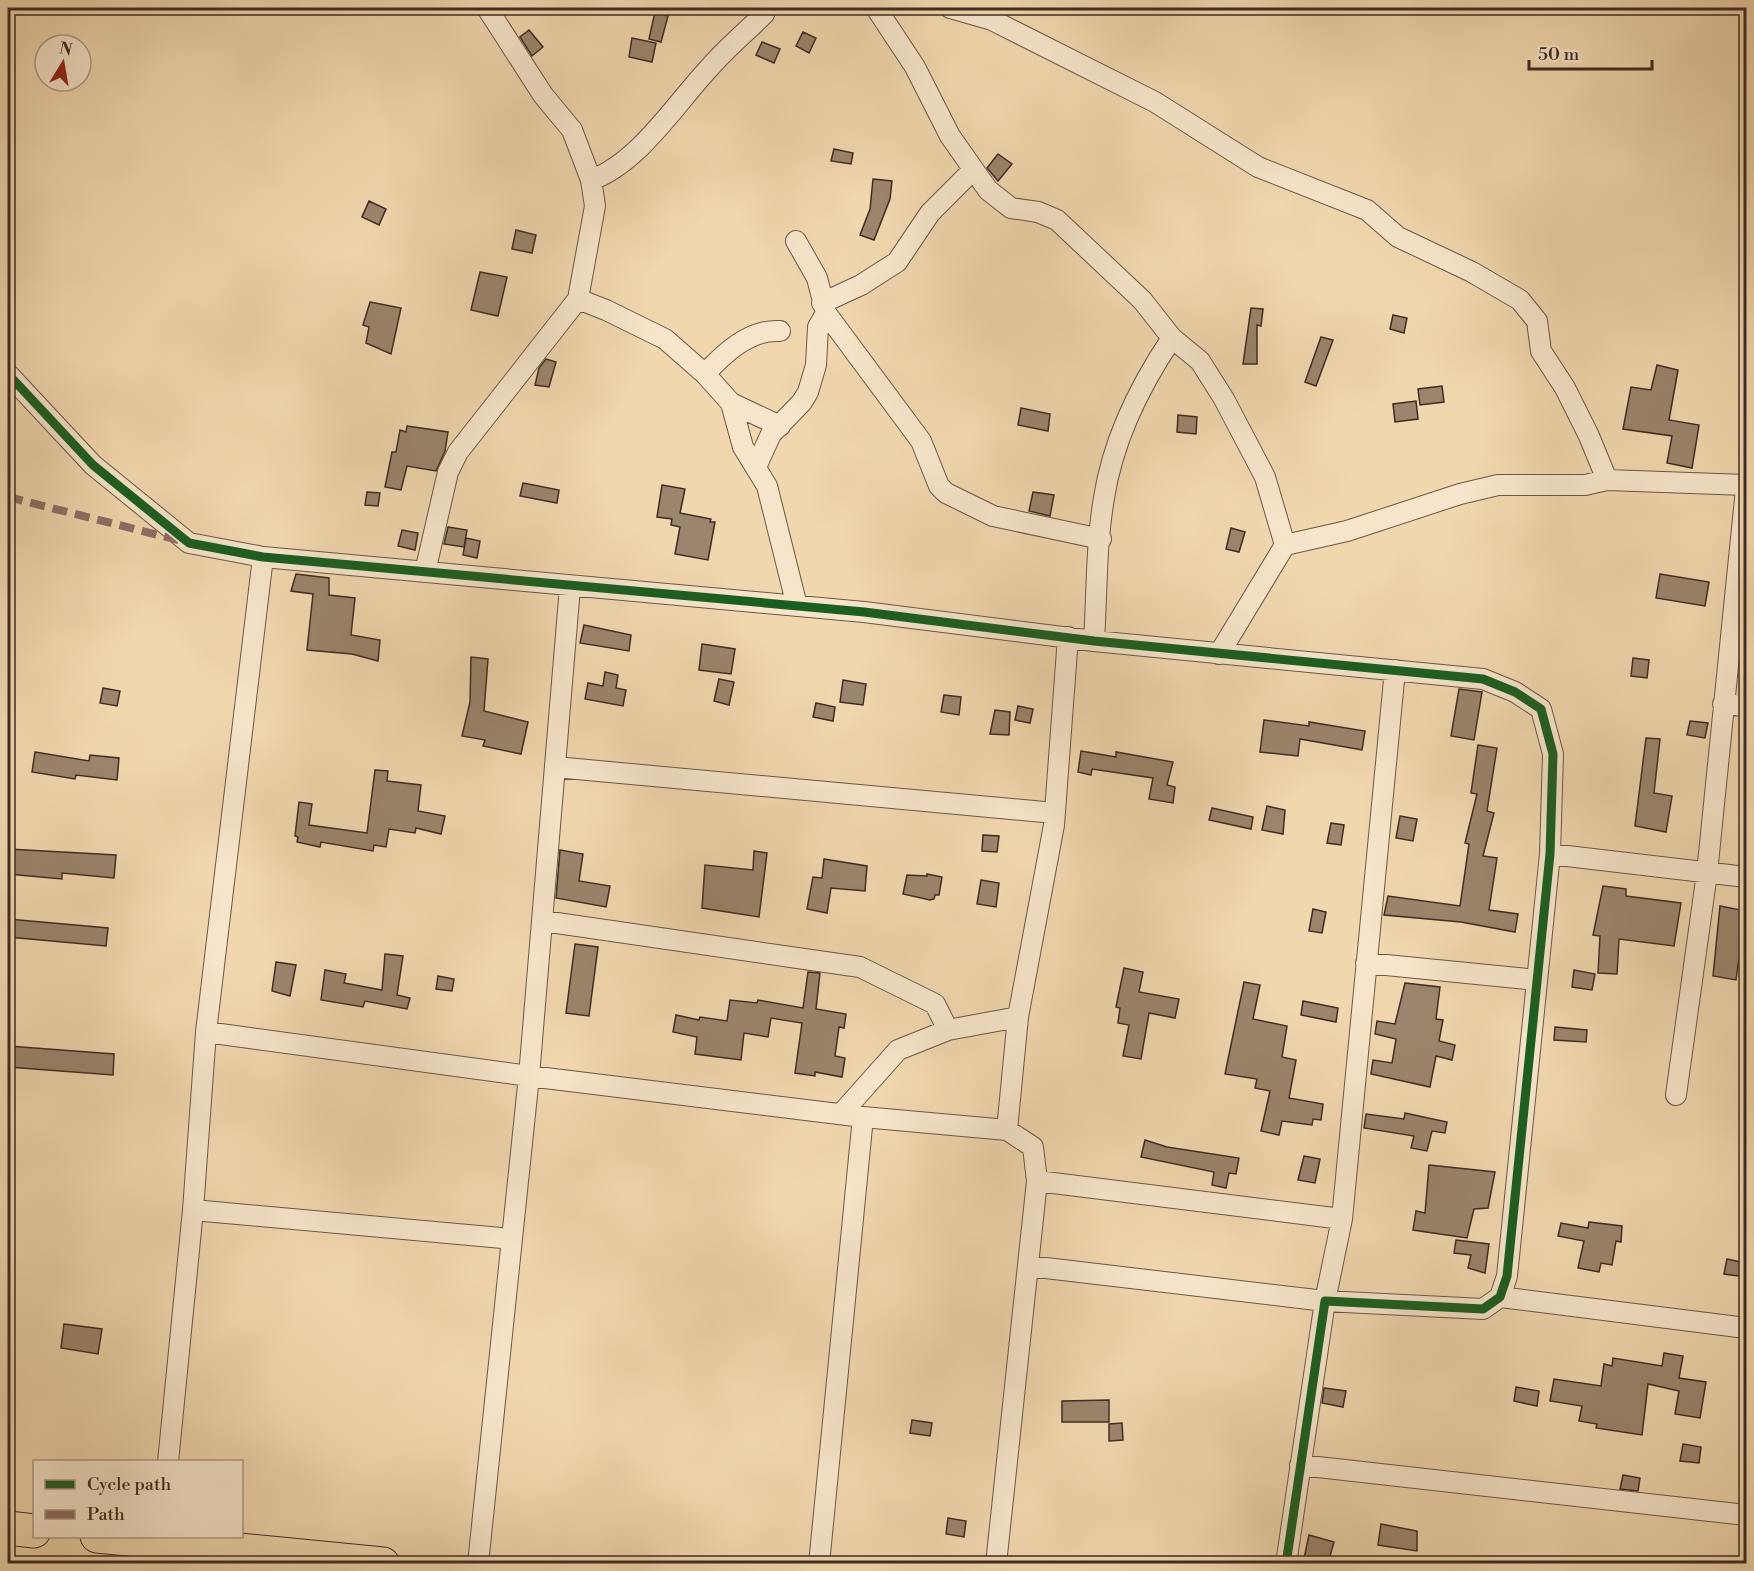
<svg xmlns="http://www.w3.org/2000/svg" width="1754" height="1571" viewBox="0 0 1754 1571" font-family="'Libre Bodoni',serif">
	<rect width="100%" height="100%" fill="#f1d7ae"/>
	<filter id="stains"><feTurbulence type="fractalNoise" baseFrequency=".00333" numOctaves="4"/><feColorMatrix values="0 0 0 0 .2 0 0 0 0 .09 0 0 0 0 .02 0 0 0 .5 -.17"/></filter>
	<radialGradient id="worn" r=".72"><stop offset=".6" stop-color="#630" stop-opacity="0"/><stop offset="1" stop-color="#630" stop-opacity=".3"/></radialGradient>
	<!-- building -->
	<path fill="#9b856c" stroke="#3e2c24" stroke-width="1.5" d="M 655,12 L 668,16 L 661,42 L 649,39 Z
		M 529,30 L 543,47 L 532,56 L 520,37 Z
		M 803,32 L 816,38 L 809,53 L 796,46 Z
		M 632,38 L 656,43 L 652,62 L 629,57 Z
		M 762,42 L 780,49 L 774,63 L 756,55 Z
		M 834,149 L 853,153 L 851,164 L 831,161 Z
		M 998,154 L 1012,164 L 998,181 L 987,168 Z
		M 873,179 L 892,181 L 890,199 L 874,240 L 860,235 L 870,209 Z
		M 369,201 L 386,209 L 379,225 L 362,217 Z
		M 516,230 L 536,235 L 532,253 L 512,249 Z
		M 480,272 L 507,277 L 498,316 L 471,310 Z
		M 370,302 L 401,308 L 391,354 L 366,343 L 369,327 L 363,325 Z
		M 1251,308 L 1263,309 L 1261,326 L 1257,325 L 1257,364 L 1243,364 Z
		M 1393,315 L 1407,318 L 1404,333 L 1390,329 Z
		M 1321,337 L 1333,340 L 1316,386 L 1305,382 Z
		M 546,359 L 556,362 L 549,387 L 535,385 L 539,368 Z
		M 1657,365 L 1678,370 L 1669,420 L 1699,425 L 1692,468 L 1667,463 L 1672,436 L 1623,429 L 1631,387 L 1651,390 Z
		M 1442,386 L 1444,402 L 1420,405 L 1418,389 Z
		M 1416,401 L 1418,419 L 1395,422 L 1393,404 Z
		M 1021,408 L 1050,414 L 1048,431 L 1018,425 Z
		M 1178,415 L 1197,417 L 1196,434 L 1177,432 Z
		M 407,426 L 448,432 L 445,451 L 436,471 L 407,466 L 401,490 L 385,487 L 392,452 L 396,452 L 400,430 L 406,432 Z
		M 523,483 L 559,490 L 557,503 L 520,496 Z
		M 662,485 L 685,489 L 680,513 L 711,519 L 710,522 L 715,522 L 708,560 L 675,554 L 680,527 L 671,525 L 672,519 L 657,517 Z
		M 367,492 L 380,493 L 378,506 L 365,505 Z
		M 1033,492 L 1054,495 L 1050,516 L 1029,511 Z
		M 448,527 L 467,530 L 464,547 L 444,544 Z
		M 1231,528 L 1245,532 L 1239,552 L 1226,549 Z
		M 402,530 L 418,533 L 415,550 L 398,546 Z
		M 466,538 L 480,541 L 477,558 L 463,555 Z
		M 296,574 L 329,578 L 329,595 L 355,598 L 351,635 L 380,640 L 378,661 L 352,654 L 307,650 L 313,594 L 291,591 Z
		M 1660,574 L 1709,582 L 1705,606 L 1656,598 Z
		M 584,625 L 631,635 L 629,651 L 580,643 Z
		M 702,644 L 735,649 L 731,674 L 699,670 Z
		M 471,657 L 488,659 L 484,711 L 528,722 L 521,754 L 483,746 L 485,740 L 462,736 L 470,702 Z
		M 1633,658 L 1649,660 L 1647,678 L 1631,676 Z
		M 605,672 L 618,675 L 616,688 L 626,690 L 623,706 L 585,699 L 588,683 L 603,686 Z
		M 719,679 L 734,682 L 729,705 L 714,701 Z
		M 843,680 L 866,684 L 863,705 L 840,702 Z
		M 103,688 L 120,691 L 117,706 L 100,703 Z
		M 1459,689 L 1482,692 L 1474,740 L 1451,736 Z
		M 944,695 L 961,697 L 959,715 L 941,712 Z
		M 816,703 L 835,707 L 833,721 L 813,717 Z
		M 1018,706 L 1033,709 L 1030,723 L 1015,720 Z
		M 995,710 L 1010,712 L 1009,735 L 990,734 Z
		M 1264,720 L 1309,726 L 1309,722 L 1365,731 L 1362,750 L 1300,739 L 1298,756 L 1260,752 Z
		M 1690,721 L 1708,723 L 1705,738 L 1687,735 Z
		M 1646,738 L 1660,739 L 1654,793 L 1672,796 L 1666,832 L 1635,826 Z
		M 1478,745 L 1497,748 L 1487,811 L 1494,813 L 1483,856 L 1497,858 L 1489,910 L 1518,914 L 1515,932 L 1461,922 L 1384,915 L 1388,896 L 1460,906 L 1469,844 L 1465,843 L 1477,794 L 1471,793 Z
		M 1081,751 L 1116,757 L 1116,752 L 1173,762 L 1167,785 L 1175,787 L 1173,803 L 1149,799 L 1153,778 L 1092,769 L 1091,775 L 1078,772 Z
		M 35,752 L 89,761 L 90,755 L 119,758 L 117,780 L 76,775 L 75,779 L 32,772 Z
		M 375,770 L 388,771 L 387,781 L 421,785 L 418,811 L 445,816 L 441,834 L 416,828 L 415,833 L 389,829 L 386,847 L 374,845 L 373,851 L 321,842 L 320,847 L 297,842 L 298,837 L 295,836 L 299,802 L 312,804 L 309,825 L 367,833 Z
		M 1267,806 L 1285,810 L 1283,834 L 1262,830 Z
		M 1212,808 L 1253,817 L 1251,829 L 1209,820 Z
		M 1400,816 L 1417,819 L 1413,841 L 1396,838 Z
		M 1331,823 L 1344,825 L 1341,845 L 1327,843 Z
		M 983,835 L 999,836 L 997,852 L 982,851 Z
		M 8,849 L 116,855 L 114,878 L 62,873 L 62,879 L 8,874 Z
		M 560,850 L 583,854 L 579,881 L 610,886 L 606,907 L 556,898 Z
		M 754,851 L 767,853 L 759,917 L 702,908 L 705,865 L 753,870 Z
		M 824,859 L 867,866 L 865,891 L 831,888 L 827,913 L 807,909 L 813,877 L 822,878 Z
		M 927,874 L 942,877 L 939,895 L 935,895 L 934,899 L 930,900 L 903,894 L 907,875 L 927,876 Z
		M 981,880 L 999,883 L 996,907 L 977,904 Z
		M 1603,886 L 1626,889 L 1626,896 L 1681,903 L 1674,946 L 1619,939 L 1617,974 L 1598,973 L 1600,936 L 1593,935 Z
		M 1720,906 L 1746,911 L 1746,960 L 1739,958 L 1736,980 L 1713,976 Z
		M 1313,909 L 1326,912 L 1322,933 L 1309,931 Z
		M 8,919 L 108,928 L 106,946 L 8,937 Z
		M 575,944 L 598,947 L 589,1016 L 566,1013 Z
		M 385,954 L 403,956 L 397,995 L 410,998 L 407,1009 L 365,1001 L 363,1007 L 321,1000 L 325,970 L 346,974 L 344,983 L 382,990 Z
		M 276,962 L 296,965 L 290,996 L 272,991 Z
		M 1124,968 L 1143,972 L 1139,992 L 1179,999 L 1175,1018 L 1149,1013 L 1141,1059 L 1123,1056 L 1129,1025 L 1118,1023 L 1120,1008 L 1116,1007 Z
		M 1574,970 L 1595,974 L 1592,990 L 1572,987 Z
		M 808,972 L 820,973 L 816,1009 L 846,1014 L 844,1028 L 839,1027 L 835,1056 L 845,1058 L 842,1077 L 815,1072 L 815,1076 L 795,1073 L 802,1023 L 771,1018 L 768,1037 L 744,1033 L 741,1060 L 695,1054 L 697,1037 L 673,1032 L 676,1015 L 699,1020 L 700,1017 L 727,1021 L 730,1000 L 757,1003 L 758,1000 L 803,1008 Z
		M 438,976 L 454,979 L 452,991 L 436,989 Z
		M 1244,982 L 1260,985 L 1253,1019 L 1287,1026 L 1282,1057 L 1296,1060 L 1289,1098 L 1323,1104 L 1321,1120 L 1313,1119 L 1312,1125 L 1282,1121 L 1279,1135 L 1261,1131 L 1270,1091 L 1255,1088 L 1257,1079 L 1225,1074 Z
		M 1405,983 L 1440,987 L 1436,1019 L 1443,1020 L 1439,1041 L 1455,1045 L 1452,1060 L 1436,1056 L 1430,1087 L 1371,1074 L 1373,1060 L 1392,1063 L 1396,1039 L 1375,1034 L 1377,1021 L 1395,1024 Z
		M 1303,1001 L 1338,1008 L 1336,1022 L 1301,1015 Z
		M 1555,1027 L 1587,1030 L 1586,1042 L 1554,1040 Z
		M 8,1046 L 114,1054 L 113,1075 L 8,1067 Z
		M 1405,1113 L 1447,1122 L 1445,1133 L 1432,1131 L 1427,1151 L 1411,1148 L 1414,1136 L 1364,1128 L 1366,1114 L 1404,1119 Z
		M 1145,1140 L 1167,1147 L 1239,1158 L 1236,1174 L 1229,1173 L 1226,1188 L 1212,1185 L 1214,1172 L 1141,1157 Z
		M 1304,1156 L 1320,1159 L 1315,1183 L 1298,1180 Z
		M 1429,1165 L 1495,1172 L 1488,1208 L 1474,1209 L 1467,1238 L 1413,1230 L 1416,1211 L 1425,1213 Z
		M 1589,1222 L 1622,1226 L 1621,1242 L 1616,1241 L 1612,1265 L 1601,1263 L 1599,1272 L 1578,1268 L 1584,1241 L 1558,1236 L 1561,1223 L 1588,1228 Z
		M 1456,1240 L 1489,1244 L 1485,1273 L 1468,1268 L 1471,1255 L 1454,1253 Z
		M 1727,1259 L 1746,1263 L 1746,1277 L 1724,1274 Z
		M 64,1324 L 102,1329 L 98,1354 L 61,1348 Z
		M 1664,1353 L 1683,1356 L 1679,1378 L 1706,1382 L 1700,1418 L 1675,1414 L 1679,1391 L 1648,1384 L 1642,1435 L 1596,1428 L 1597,1424 L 1579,1421 L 1582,1406 L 1550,1401 L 1554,1379 L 1601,1386 L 1604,1364 L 1612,1366 L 1613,1358 L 1662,1366 Z
		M 1516,1387 L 1539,1391 L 1537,1406 L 1514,1401 Z
		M 1324,1388 L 1346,1391 L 1343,1407 L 1322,1403 Z
		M 1109,1400 L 1109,1422 L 1062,1422 L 1062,1401 Z
		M 912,1420 L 932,1423 L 930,1436 L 910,1433 Z
		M 1122,1423 L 1123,1440 L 1109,1441 L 1109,1424 Z
		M 1683,1444 L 1701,1447 L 1699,1463 L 1680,1461 Z
		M 1623,1475 L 1640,1478 L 1638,1491 L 1620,1489 Z
		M 948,1518 L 966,1521 L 964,1537 L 946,1534 Z
		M 1381,1524 L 1417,1531 L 1417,1551 L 1378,1545 Z
		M 1309,1535 L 1334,1542 L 1328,1563 L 1303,1563 Z"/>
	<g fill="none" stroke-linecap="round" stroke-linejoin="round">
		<defs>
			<path id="street" d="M 876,8 L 915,67 L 950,136 L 988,190 L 1011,208 L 1038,212 L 1057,220 L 1142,300 L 1172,338 L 1200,361 L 1224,399 L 1265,477 L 1285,545 L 1219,654
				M 950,8 L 992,20 L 1155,102 L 1258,167 L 1367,210 L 1398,237 L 1472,272 L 1520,300 L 1537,321 L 1541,351 L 1565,388 L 1589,436 L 1607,480
				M 591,180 C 639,163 676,103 711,66 C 727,48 746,32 764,14 L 766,8
				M 796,241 L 817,278 L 826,313 L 921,441 L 939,486 L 946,493 L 993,516 L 1101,539
				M 578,299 L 606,310 L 665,339 L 705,374 L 731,403 L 780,426
				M 822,303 L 861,285 L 897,262 L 930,213 L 973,170
				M 8,374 L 93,465 L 189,543 L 263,557 L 864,612 L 1094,641 L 1483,679 L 1515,692 L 1541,709 L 1553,754 L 1550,854 L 1507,1276 L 1500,1297 L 1483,1309 L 1325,1301 L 1286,1564
				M 705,374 C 724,353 750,329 780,331
				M 731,403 L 743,447 L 767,486 L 797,606
				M 756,467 L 771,434 L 802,402 L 808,392 L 816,365 L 818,327 L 826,313
				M 1285,545 L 1347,531 L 1460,494 L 1498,485 L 1585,485 L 1607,480 L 1746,485
				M 425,572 L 448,472 L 458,452 L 578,299 L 595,206 L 591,180 L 572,130 L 543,95 L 487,8
				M 1094,641 C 1097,594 1096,544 1104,498 C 1113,439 1139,387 1172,338
				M 1723,704 L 1746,706
				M 555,767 L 1055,813
				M 1550,854 L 1746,877
				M 543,921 L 860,967 L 935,1004 L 948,1030
				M 1366,963 L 1537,980
				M 206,1032 L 529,1076 L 863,1117 L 1007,1130 L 1033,1147 L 1037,1181 L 996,1564
				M 1676,1095 L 1707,873 L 1746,489
				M 841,1114 L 898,1050 L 948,1030 L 1018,1017 L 1054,825 L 1068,637
				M 1007,1130 L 1018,1017
				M 1037,1181 L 1342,1219
				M 193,1210 L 512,1239
				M 1029,1266 L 1325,1301 L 1342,1219 L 1395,670
				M 1500,1297 L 1746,1328
				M 168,1462 L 193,1210 L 206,1032 L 263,557
				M 1300,1465 L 1746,1515
				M 478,1564 L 529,1076 L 570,587
				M 819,1564 L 863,1117"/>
			<path id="highway" d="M 8,1528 L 34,1531
				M 97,1536 L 383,1564"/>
		</defs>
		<!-- street casing -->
		<use href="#street" stroke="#6b5746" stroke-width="22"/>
		<!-- highway casing -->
		<use href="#highway" stroke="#3e2c24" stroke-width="35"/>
		<!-- street -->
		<use href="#street" stroke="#f6e5ca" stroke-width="20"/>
		<!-- highway -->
		<use href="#highway" stroke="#f1d7ae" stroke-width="33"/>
		<!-- quiet -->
		<path stroke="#8d6e63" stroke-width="8" stroke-dasharray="15 8" stroke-linecap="butt" d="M 8,497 L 182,541"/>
		<defs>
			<path id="cycleway" d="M 8,374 L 93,465 L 189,543 L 263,557 L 864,612 L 1094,641 L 1483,679 L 1515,692 L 1541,709 L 1553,754 L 1550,854 L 1507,1276 L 1500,1297 L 1483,1309 L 1325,1301 L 1286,1564"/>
		</defs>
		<!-- cycleway casing -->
		<use href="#cycleway" stroke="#f6e5ca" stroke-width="13"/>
		<!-- cycleway -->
		<use href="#cycleway" stroke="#1b5e20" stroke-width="9"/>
	</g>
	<!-- margin -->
	<rect width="1754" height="1571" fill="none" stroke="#f1d7ae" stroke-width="30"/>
	<rect x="9" y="9" width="1736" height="1553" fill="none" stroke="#3e2c24" stroke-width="3"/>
	<rect x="15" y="15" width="1724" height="1541" fill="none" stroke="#3e2c24" stroke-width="1.5"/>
	<!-- legend -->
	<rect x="33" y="1460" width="210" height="78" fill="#f6e5ca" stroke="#ac9b88" stroke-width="1.5"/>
	<rect x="45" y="1480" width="30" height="9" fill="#1b5e20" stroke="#ac9b88" stroke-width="1.5"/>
	<text x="87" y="1490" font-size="18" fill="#3e2c24">Cycle path</text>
	<rect x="45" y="1510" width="30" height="9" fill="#8d6e63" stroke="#ac9b88" stroke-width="1.5"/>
	<text x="87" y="1520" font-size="18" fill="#3e2c24">Path</text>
	<!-- north arrow -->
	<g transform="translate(63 63) rotate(11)"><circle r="28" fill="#f6e5ca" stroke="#ac9b88" stroke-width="1.5"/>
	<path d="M0-4.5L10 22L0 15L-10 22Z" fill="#8f2418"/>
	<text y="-9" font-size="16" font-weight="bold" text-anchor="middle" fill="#3e2c24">N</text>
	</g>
	<!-- scale -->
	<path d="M1529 60v9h123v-9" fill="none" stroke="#3e2c24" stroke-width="3"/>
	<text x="1538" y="60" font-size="18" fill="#3e2c24" stroke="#f6e5ca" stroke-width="4.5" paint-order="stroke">50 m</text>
	<rect width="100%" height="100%" filter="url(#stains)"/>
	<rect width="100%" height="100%" fill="url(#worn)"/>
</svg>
